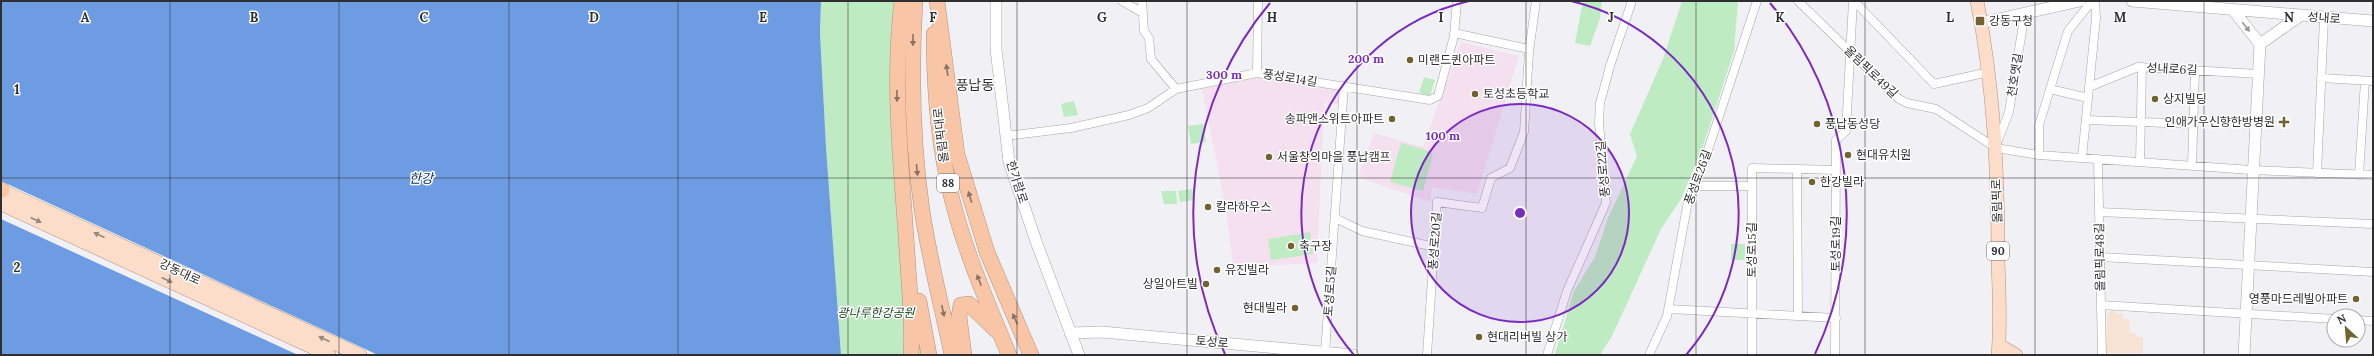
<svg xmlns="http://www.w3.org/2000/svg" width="2374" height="356" viewBox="0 0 2374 356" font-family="Lora,'Noto Sans KR',serif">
	<rect width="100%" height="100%" fill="#f0f0f5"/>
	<!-- education -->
	<path fill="#f4e0ef" d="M 1461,42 L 1519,56 L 1477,194 L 1432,187 L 1430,202 L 1358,177 L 1374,133 L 1423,147 Z
		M 1257,77 L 1341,90 L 1339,104 L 1324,103 L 1317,263 L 1261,266 L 1234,272 L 1226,210 L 1202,89 Z"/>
	<!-- medical -->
	<path fill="#f6e3d3" d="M 2114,310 L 2118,314 L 2123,314 L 2123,319 L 2129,319 L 2130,333 L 2135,333 L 2137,337 L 2143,337 L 2143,353 L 2106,353 L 2107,315 L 2110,311 Z"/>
	<!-- green -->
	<path fill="#bfebc2" d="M 821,1 L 895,1 L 891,111 L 896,195 L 923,355 L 841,355 L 826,147 L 820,33 Z
		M 1583,1 L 1602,1 L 1600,18 L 1590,46 L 1575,43 Z
		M 1682,1 L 1738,1 L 1734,51 L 1702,149 L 1681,199 L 1661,229 L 1612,336 L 1600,355 L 1555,354 L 1574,291 L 1595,257 L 1608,218 L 1637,156 L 1630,134 L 1663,59 Z
		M 1424,77 L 1435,80 L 1430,96 L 1419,93 Z
		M 1074,101 L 1078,115 L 1064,117 L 1061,104 Z
		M 1203,124 L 1206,142 L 1191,144 L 1188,126 Z
		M 1401,143 L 1429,151 L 1433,154 L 1423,191 L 1390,182 Z
		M 1192,189 L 1193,200 L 1180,202 L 1178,191 Z
		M 1161,191 L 1176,191 L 1177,204 L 1164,204 Z
		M 1310,232 L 1313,254 L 1271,260 L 1268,239 Z
		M 1731,244 L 1745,244 L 1745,260 L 1731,260 Z"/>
	<!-- water -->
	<path fill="#6e9ce2" d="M 1,1 L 821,1 L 820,33 L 826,147 L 841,355 L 1,355 Z"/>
	<!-- pier -->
	<path fill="#f0f0f5" d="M 1,181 L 378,355 L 298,355 L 1,219 Z"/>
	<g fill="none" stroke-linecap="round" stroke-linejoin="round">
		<defs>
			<path id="street" d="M 1122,1 L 1143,13
				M 1142,1 L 1144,31 L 1149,38 L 1151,59 L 1176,89
				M 1798,1 L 1899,99 L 1907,103 L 1936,109 L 1996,148 L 2039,155 L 2251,170 L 2373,175
				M 1854,1 L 1934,84 L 1989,72
				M 1454,33 L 1529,49
				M 1257,73 L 1258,1
				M 2321,78 L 2373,81
				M 2089,87 L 2138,67 L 2259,74
				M 2050,89 L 2088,98
				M 2086,120 L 2194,124
				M 1005,136 L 1071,128 L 1129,115 L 1148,108 L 1176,89 L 1257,73 L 1430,100 L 1438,96 L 1454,36 L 1457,1
				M 1997,143 L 2009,112 L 2025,12
				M 2039,155 L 2039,125 L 2068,31 L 2092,1
				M 2082,158 L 2096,18 L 2095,1
				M 2098,159 L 2102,355
				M 2140,162 L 2142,67
				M 2192,166 L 2195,70
				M 1797,169 L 1798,316
				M 2317,173 L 2324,18
				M 2359,175 L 2365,81
				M 1695,186 L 1752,186
				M 2099,212 L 2373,224
				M 1335,218 L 1362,231 L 1435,247
				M 2100,257 L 2373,272
				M 2101,305 L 2334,319
				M 1669,309 L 1836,318
				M 2358,320 L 2373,321
				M 1325,353 L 1344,86
				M 1427,355 L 1437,202 L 1482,208 L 1491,178 L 1510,168 L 1524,132 L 1529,52 L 1536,1
				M 1547,355 L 1567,291 L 1606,203 L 1599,123 L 1600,103 L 1610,66 L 1632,1
				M 1649,355 L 1667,316 L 1688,201 L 1703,165 L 1757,1
				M 1752,355 L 1752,168 L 1836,170
				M 1835,355 L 1836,140 L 1846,131 L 1853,1"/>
			<path id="secondary" d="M 996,1 L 996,49 L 1009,162 L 1037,244 L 1079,355
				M 2132,1 L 2373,21
				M 2233,10 L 2260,44 L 2244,355
				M 1981,23 L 2080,1
				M 2260,44 L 2300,16
				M 1070,333 L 1102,332 L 1353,355"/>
			<path id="primary" d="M 1977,1 C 1994,87 1998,173 1998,261 C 1999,292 2001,324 1998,355
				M 1,190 L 360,355
				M 1,204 L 329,355
				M 1999,345 L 2016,355"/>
			<path id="highway" d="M 902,1 C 891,90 903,178 908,267 C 910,296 913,326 911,355
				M 915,1 C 911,70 912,141 922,210 C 929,258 942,307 952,355
				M 937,1 L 957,154 L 987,252 L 1031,355
				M 934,34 C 934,89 938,145 952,199 C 965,252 988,304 1009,355
				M 1,190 L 2,190
				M 919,301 L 929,355
				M 964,355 L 959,316 L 961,305 L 969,304 L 996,330"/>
		</defs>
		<!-- street casing -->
		<use href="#street" stroke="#a6a5aa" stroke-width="9"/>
		<!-- secondary casing -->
		<use href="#secondary" stroke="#a6a5aa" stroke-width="12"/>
		<!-- primary casing -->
		<use href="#primary" stroke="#b2917d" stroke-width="14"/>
		<!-- highway casing -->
		<use href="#highway" stroke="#b2917d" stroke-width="16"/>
		<!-- street -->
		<use href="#street" stroke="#fff" stroke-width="8"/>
		<!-- secondary -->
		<use href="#secondary" stroke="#fff" stroke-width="11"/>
		<!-- primary -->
		<use href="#primary" stroke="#fbddca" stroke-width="13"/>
		<!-- highway -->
		<use href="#highway" stroke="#f8c6a6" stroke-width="15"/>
	</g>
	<!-- one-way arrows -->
	<defs><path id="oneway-solid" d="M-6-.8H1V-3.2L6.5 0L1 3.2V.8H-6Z"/></defs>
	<use fill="#979798" href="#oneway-solid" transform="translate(2246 27) rotate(51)"/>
	<g fill="#897366">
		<use href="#oneway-solid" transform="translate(913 40) rotate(91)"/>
		<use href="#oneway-solid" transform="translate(947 70) rotate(-98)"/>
		<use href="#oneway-solid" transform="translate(897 96) rotate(89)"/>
		<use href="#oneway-solid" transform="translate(917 170) rotate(85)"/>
		<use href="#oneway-solid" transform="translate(970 197) rotate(-107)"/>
		<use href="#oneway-solid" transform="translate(979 280) rotate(-111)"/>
		<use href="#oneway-solid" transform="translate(943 311) rotate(78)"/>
		<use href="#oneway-solid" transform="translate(1015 319) rotate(-114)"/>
	</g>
	<g fill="#95867e">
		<use href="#oneway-solid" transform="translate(36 220) rotate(25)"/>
		<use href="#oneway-solid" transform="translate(99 235) rotate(-155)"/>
		<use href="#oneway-solid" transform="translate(167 280) rotate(25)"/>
		<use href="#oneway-solid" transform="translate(324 339) rotate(-155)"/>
	</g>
	<!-- grid -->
	<path fill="none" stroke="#2f2f31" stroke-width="1" stroke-opacity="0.55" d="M 170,1 L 170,355M 339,1 L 339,355M 509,1 L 509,355M 678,1 L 678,355M 848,1 L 848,355M 1017,1 L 1017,355M 1187,1 L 1187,355M 1357,1 L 1357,355M 1526,1 L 1526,355M 1696,1 L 1696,355M 1865,1 L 1865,355M 2035,1 L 2035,355M 2204,1 L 2204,355M 1,178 L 2373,178"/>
	<!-- distance rings -->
	<circle cx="1520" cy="213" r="109" fill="#7b2cbf" fill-opacity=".12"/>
	<g fill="none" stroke="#7b2cbf" stroke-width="2">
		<circle cx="1520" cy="213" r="109"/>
		<path d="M1354 355A218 218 0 0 1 1469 1M1571 1A218 218 0 0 1 1686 355"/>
		<path d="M1225 354A327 327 0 0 1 1270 3M1770 3A327 327 0 0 1 1815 354"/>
	</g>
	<!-- markers -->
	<g fill="#716230" stroke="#fff" stroke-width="1.5">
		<rect x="1975" y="16" width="10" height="10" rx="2"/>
		<circle cx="1410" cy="60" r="4"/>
		<circle cx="1475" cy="94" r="4"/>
		<circle cx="2155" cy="99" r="4"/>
		<circle cx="1392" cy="119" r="4"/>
		<path d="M2282 116h4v4h4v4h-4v4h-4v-4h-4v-4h4z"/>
		<circle cx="1817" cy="124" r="4"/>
		<circle cx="1848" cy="155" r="4"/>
		<circle cx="1269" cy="157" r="4"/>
		<circle cx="1812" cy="182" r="4"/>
		<circle cx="1208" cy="207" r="4"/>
		<circle cx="1291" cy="246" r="4"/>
		<circle cx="1217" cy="270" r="4"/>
		<circle cx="1206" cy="284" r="4"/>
		<circle cx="2356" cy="299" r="4"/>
		<circle cx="1295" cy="308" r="4"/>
		<circle cx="1479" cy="337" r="4"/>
	</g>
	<g text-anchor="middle" stroke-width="3" stroke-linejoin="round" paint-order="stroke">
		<!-- shield labels -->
		<g fill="#fff" stroke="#6d6d6f" stroke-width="1">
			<rect x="937" y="174" width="22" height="18" rx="3"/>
			<rect x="1987" y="242" width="22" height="18" rx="3"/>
		</g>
		<g font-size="11" font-weight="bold" fill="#2f2f31">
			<text x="948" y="187">88</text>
			<text x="1998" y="255">90</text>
		</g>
		<!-- street labels -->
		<g font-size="12" fill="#2f2f31" stroke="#fff">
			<text transform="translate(2324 18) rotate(4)" y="4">성내로</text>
			<text transform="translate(2172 69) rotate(3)" y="4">성내로6길</text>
			<text transform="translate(1871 72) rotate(44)" y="4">올림픽로49길</text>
			<text transform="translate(2015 75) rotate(-81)" y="4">천호옛길</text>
			<text transform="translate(1290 78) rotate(9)" y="4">풍성로14길</text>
			<text transform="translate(941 135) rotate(-97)" y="4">올림픽대로</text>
			<text transform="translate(1603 169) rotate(-95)" y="4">풍성로22길</text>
			<text transform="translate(1698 177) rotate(-70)" y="4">풍성로26길</text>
			<text transform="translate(1017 182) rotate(72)" y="4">한가람로</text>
			<text transform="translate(1997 201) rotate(-92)" y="4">올림픽로</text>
			<text transform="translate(1435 241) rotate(-86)" y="4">풍성로20길</text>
			<text transform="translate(1836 244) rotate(-90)" y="4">토성로19길</text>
			<text transform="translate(1752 250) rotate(-90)" y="4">토성로15길</text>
			<text transform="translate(2100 257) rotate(-91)" y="4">올림픽로48길</text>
			<text transform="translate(180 272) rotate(25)" y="4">강동대로</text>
			<text transform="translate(1330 291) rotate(-86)" y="4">토성로5길</text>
			<text transform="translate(1212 342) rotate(5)" y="4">토성로</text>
		</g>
		<!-- poi labels -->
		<g font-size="12" fill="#2f2f31" stroke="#fff" text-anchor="start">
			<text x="1989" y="25">강동구청</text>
			<text x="1418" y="64">미랜드퀸아파트</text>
			<text x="1483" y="98">토성초등학교</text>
			<text x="2163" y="103">상지빌딩</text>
			<text x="1384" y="123" text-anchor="end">송파앤스위트아파트</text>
			<text x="2275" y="126" text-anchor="end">인애가우신향한방병원</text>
			<text x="1825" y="128">풍납동성당</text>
			<text x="1856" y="159">현대유치원</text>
			<text x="1277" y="161">서울창의마을 풍납캠프</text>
			<text x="1820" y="186">한강빌라</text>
			<text x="1216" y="211">칼라하우스</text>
			<text x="1299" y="250">축구장</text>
			<text x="1225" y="274">유진빌라</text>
			<text x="1198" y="288" text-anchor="end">상일아트빌</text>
			<text x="2348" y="303" text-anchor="end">영풍마드레빌아파트</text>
			<text x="1287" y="312" text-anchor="end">현대빌라</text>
			<text x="1487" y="341">현대리버빌 상가</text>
		</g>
		<!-- park labels -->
		<g font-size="12" font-style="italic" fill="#1a4d24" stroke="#fff">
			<text x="876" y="317">광나루한강공원</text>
		</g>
		<!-- water labels -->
		<g font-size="13" font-style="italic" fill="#06326f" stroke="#fff">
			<text x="421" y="183">한강</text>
		</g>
		<!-- quarter labels -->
		<g font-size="14" fill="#2f2f31" stroke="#fff">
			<text x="975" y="90">풍납동</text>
		</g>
	</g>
	<g font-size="13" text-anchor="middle" font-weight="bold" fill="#2f2f31" stroke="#fff" stroke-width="3" stroke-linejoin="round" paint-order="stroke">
		<text x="85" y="22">A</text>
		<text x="254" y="22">B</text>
		<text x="424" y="22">C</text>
		<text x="594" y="22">D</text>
		<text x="763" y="22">E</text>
		<text x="933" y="22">F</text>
		<text x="1102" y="22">G</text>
		<text x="1272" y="22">H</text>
		<text x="1441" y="22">I</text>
		<text x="1611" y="22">J</text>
		<text x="1780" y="22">K</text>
		<text x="1950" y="22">L</text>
		<text x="2120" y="22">M</text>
		<text x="2289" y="22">N</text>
		<text x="17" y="94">1</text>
		<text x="17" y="272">2</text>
	</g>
	<circle cx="1520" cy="213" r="6" fill="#7b2cbf" stroke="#fff" stroke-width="2"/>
	<g font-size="12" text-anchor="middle" font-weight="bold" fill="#7b2cbf" stroke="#fff" stroke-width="3" stroke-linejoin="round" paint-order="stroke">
		<text x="1366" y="63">200 m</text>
		<text x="1224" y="79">300 m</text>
		<text x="1443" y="140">100 m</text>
	</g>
	<!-- border -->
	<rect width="2374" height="356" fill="none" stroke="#2f2f31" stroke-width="4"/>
	<!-- north arrow -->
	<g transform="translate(2346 328) rotate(334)"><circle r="19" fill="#ffffff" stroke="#acacad"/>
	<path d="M0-3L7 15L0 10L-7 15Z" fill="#716230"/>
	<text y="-6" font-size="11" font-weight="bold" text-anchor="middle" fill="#2f2f31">N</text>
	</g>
</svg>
